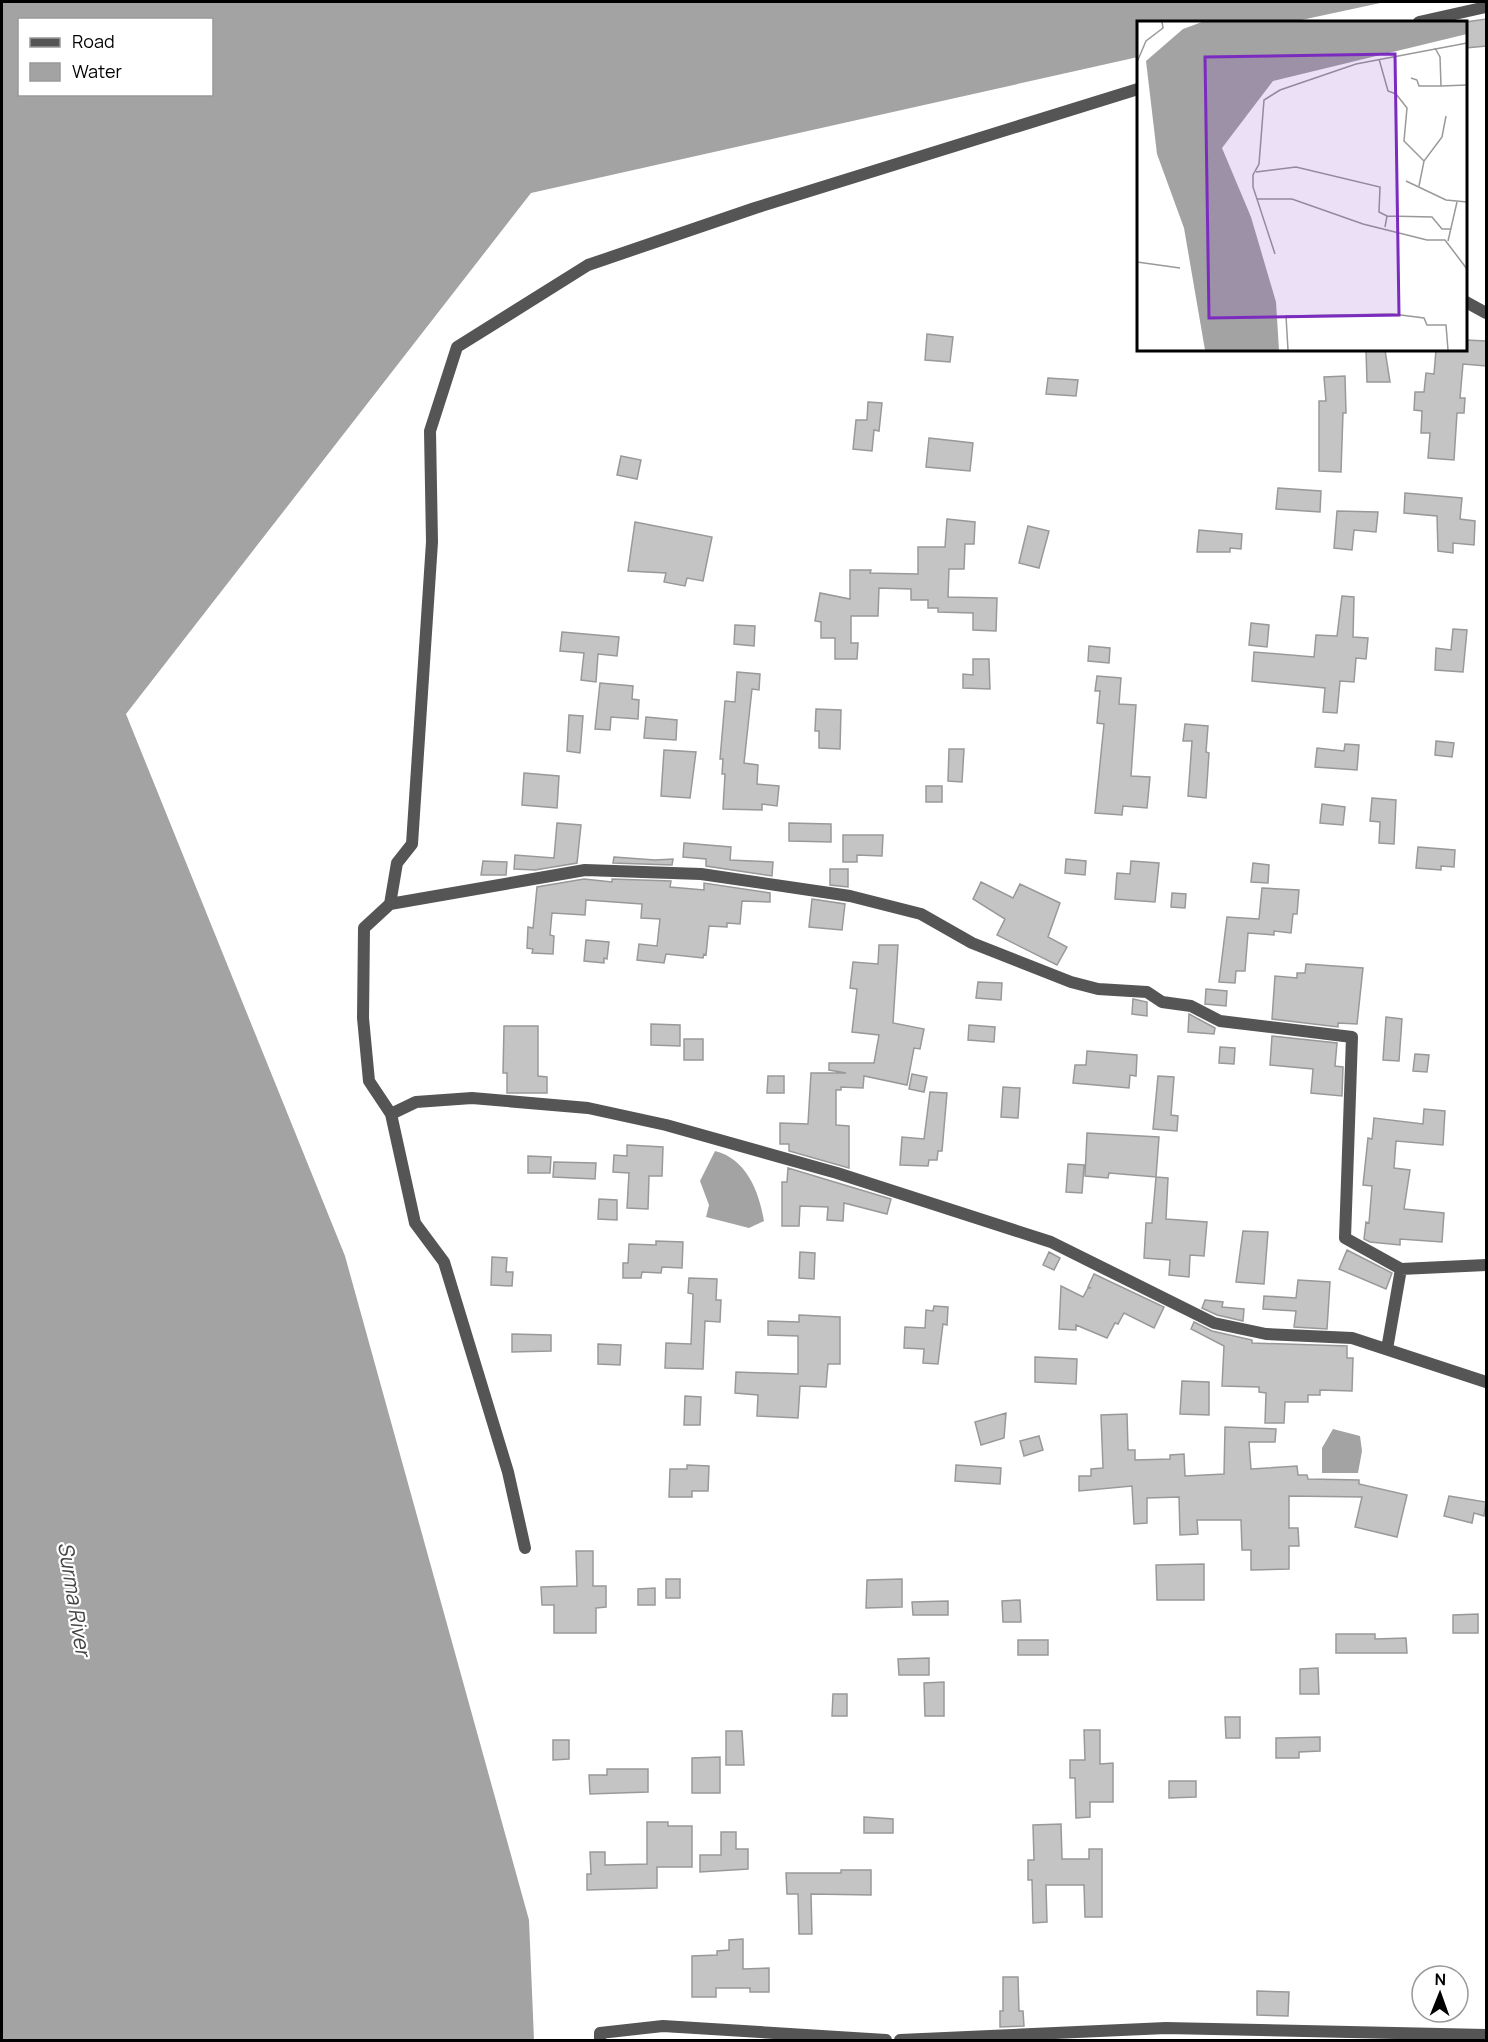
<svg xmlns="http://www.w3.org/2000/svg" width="1488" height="2042" viewBox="0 0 1488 2042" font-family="Manrope,sans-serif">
	<rect width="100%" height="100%" fill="#fff"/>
	<!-- water -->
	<path fill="#a3a3a3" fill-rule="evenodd" d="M 2,2 L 1385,2 L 1292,22 L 1138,22 L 1138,57 L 531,193 L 126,714 L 345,1256 L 529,1920 L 534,2040 L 2,2040 ZM 20,20 L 212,20 L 212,94 L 20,94 Z
		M 715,1151 C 747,1159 759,1192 764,1221 L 749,1228 L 706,1217 L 709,1205 L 700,1181 Z
		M 1333,1429 L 1360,1436 L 1362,1451 L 1358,1473 L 1322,1473 L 1322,1448 Z"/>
	<!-- building -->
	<path fill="#c4c4c4" stroke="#999" stroke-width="1.5" d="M 1486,19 L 1486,46 L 1466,48 L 1466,22 Z
		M 927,334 L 953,337 L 950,362 L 925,360 Z
		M 1466,340 L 1486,341 L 1486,366 L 1463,364 L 1460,398 L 1465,398 L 1464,413 L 1457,413 L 1454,460 L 1428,458 L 1430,433 L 1421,433 L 1422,411 L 1414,410 L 1415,392 L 1424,392 L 1426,373 L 1434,374 L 1436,350 L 1466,350 Z
		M 1366,350 L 1385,350 L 1390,382 L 1367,382 Z
		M 1345,376 L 1346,413 L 1343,413 L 1341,472 L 1319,471 L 1319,401 L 1326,401 L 1324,377 Z
		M 1048,378 L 1078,380 L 1076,396 L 1046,394 Z
		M 868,402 L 882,403 L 879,431 L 874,430 L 872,451 L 853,449 L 856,420 L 867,420 Z
		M 929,438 L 973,443 L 970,471 L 926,467 Z
		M 621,456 L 641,460 L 637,479 L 617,475 Z
		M 1278,488 L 1321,491 L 1320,512 L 1276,509 Z
		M 1405,493 L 1462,498 L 1460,519 L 1475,521 L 1474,545 L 1453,543 L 1453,553 L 1438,551 L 1437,516 L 1404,513 Z
		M 1337,511 L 1378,512 L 1376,532 L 1354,530 L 1352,550 L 1334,548 Z
		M 947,519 L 975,522 L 974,544 L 965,544 L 964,569 L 949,569 L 948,597 L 997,598 L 996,631 L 973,630 L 973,613 L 938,612 L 938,608 L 928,608 L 928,600 L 911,600 L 911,589 L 879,588 L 878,616 L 851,616 L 851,643 L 858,643 L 857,659 L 835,659 L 835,638 L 821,638 L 821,622 L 815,621 L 820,593 L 850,599 L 850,570 L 871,570 L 870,573 L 918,574 L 918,547 L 945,547 Z
		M 635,522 L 712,537 L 703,581 L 687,578 L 685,586 L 664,582 L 666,573 L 628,571 Z
		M 1028,526 L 1049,531 L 1039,568 L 1019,563 Z
		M 1199,530 L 1242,534 L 1241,549 L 1230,548 L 1230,552 L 1197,552 Z
		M 1342,596 L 1354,597 L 1353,637 L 1368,638 L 1366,659 L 1356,658 L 1354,682 L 1340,681 L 1337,713 L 1323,712 L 1325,688 L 1252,681 L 1254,652 L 1314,657 L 1316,635 L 1337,636 Z
		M 1251,623 L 1269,625 L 1267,647 L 1249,645 Z
		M 735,625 L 755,626 L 754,646 L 734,644 Z
		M 1453,629 L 1467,630 L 1463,672 L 1435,670 L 1436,648 L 1451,650 Z
		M 562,632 L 619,637 L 617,656 L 598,654 L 596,682 L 581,680 L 584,653 L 560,651 Z
		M 1089,646 L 1110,648 L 1109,663 L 1088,661 Z
		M 973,659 L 989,659 L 990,689 L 963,688 L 963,674 L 973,675 Z
		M 737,672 L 760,674 L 759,690 L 752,689 L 744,763 L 758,765 L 757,784 L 779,786 L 777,806 L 762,804 L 762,810 L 723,809 L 725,774 L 722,774 L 723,759 L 720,759 L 725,701 L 735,702 Z
		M 1097,676 L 1121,678 L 1119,704 L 1136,705 L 1131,776 L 1150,777 L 1147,808 L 1123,806 L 1122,815 L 1095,813 L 1104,724 L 1097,723 L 1100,691 L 1095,691 Z
		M 600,683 L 633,686 L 632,699 L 639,700 L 638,719 L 611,717 L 610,730 L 595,729 Z
		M 816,709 L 841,710 L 840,749 L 819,748 L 819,731 L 815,731 Z
		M 569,715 L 583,716 L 580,753 L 567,751 Z
		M 646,717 L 677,720 L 676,740 L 644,738 Z
		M 1185,724 L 1208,726 L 1206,752 L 1209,753 L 1206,798 L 1188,796 L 1192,741 L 1183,741 Z
		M 1436,741 L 1454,743 L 1452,757 L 1435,755 Z
		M 1345,744 L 1359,745 L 1357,770 L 1315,767 L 1317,748 L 1344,751 Z
		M 949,749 L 964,749 L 962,782 L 948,781 Z
		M 664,750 L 696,752 L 690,798 L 661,796 Z
		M 524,773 L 559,776 L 557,808 L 522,805 Z
		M 926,786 L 942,786 L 942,802 L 926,802 Z
		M 1372,798 L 1396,800 L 1394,844 L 1379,843 L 1380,822 L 1370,821 Z
		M 1322,804 L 1345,807 L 1343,825 L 1320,823 Z
		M 557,823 L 581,825 L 577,863 L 535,870 L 514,869 L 515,855 L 554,858 Z
		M 789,823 L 831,824 L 831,842 L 789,841 Z
		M 843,835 L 883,835 L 882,856 L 857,855 L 857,862 L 843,862 Z
		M 684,843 L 731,847 L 730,860 L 773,862 L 772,876 L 706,866 L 706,859 L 683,857 Z
		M 1418,847 L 1455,850 L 1454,867 L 1441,866 L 1441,870 L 1416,868 Z
		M 614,857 L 655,860 L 673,859 L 672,865 L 613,863 Z
		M 1066,859 L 1086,861 L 1085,875 L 1065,873 Z
		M 483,861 L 507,862 L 506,875 L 481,875 Z
		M 1131,861 L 1159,863 L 1155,902 L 1115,899 L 1117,873 L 1130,874 Z
		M 1253,863 L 1269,865 L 1268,883 L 1251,882 Z
		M 830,869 L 848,869 L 848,887 L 830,885 Z
		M 584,879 L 612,882 L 612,879 L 671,881 L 670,887 L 704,890 L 704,883 L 770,893 L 770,902 L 742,901 L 740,924 L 727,923 L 727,927 L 709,926 L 706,955 L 704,954 L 703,958 L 666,954 L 664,963 L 637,960 L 639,944 L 657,946 L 660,919 L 641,918 L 642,904 L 586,900 L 585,915 L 552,913 L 550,935 L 554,936 L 553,954 L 532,953 L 533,949 L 527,948 L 528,927 L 533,928 L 537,887 Z
		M 981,882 L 1013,898 L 1020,884 L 1060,903 L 1048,937 L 1067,947 L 1057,965 L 997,935 L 1005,919 L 973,899 Z
		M 1262,888 L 1299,890 L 1297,914 L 1293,914 L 1291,933 L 1274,931 L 1274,935 L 1248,933 L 1245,971 L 1236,971 L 1235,983 L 1219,982 L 1227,917 L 1259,919 Z
		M 1172,893 L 1186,894 L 1185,908 L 1171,907 Z
		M 812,899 L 845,904 L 842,930 L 809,927 Z
		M 586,940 L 609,942 L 607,959 L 604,958 L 604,963 L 584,961 Z
		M 879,945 L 898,945 L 893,1023 L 924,1029 L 920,1049 L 914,1048 L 907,1085 L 864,1076 L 863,1088 L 841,1087 L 841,1090 L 836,1090 L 836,1125 L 849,1126 L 849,1168 L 789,1151 L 789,1144 L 780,1144 L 780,1123 L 808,1124 L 811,1073 L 846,1073 L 829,1070 L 829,1063 L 874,1063 L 879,1035 L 852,1032 L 857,989 L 850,988 L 853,962 L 878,964 Z
		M 1306,964 L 1363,968 L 1357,1024 L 1338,1023 L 1338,1027 L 1272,1019 L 1275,976 L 1297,978 L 1297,973 L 1305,973 Z
		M 978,982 L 1002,983 L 1001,1000 L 976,998 Z
		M 1206,989 L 1227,991 L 1226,1006 L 1205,1004 Z
		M 1133,999 L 1147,1002 L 1147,1016 L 1132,1014 Z
		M 1189,1014 L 1215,1028 L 1214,1034 L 1188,1032 Z
		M 1386,1017 L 1402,1019 L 1399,1061 L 1383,1060 Z
		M 651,1024 L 680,1025 L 680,1046 L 651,1045 Z
		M 969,1025 L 995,1027 L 994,1042 L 968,1040 Z
		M 504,1026 L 538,1026 L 538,1076 L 547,1077 L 547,1093 L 507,1093 L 507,1073 L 503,1073 Z
		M 1272,1036 L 1337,1043 L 1335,1066 L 1343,1067 L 1342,1096 L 1311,1093 L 1313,1069 L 1270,1065 Z
		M 684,1039 L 703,1039 L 703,1060 L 684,1060 Z
		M 1220,1047 L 1235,1048 L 1234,1064 L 1219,1063 Z
		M 1087,1051 L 1137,1055 L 1136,1076 L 1130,1075 L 1129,1088 L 1073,1083 L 1075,1065 L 1086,1065 Z
		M 1415,1054 L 1429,1055 L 1427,1072 L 1413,1071 Z
		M 912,1074 L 927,1077 L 924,1092 L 909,1089 Z
		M 768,1076 L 784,1076 L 784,1093 L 767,1093 Z
		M 1158,1076 L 1174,1077 L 1171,1115 L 1178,1116 L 1177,1131 L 1153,1129 Z
		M 1003,1087 L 1020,1088 L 1018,1118 L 1001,1117 Z
		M 930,1092 L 947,1093 L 942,1151 L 938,1151 L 937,1160 L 929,1160 L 928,1166 L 900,1165 L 902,1137 L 924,1139 Z
		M 1424,1109 L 1445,1111 L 1443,1145 L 1396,1141 L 1394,1168 L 1410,1170 L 1404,1209 L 1444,1213 L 1442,1242 L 1400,1239 L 1400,1245 L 1370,1242 L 1364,1239 L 1366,1222 L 1369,1223 L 1372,1186 L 1363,1185 L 1368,1138 L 1372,1139 L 1374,1118 L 1423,1124 Z
		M 1087,1133 L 1159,1137 L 1156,1177 L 1109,1173 L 1108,1178 L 1085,1176 Z
		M 627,1145 L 663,1147 L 662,1176 L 649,1176 L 648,1209 L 627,1208 L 629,1173 L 613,1172 L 614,1155 L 627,1156 Z
		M 528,1156 L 551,1157 L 550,1173 L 528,1173 Z
		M 554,1162 L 596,1163 L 595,1179 L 553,1177 Z
		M 1068,1164 L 1084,1165 L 1082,1193 L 1066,1192 Z
		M 788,1168 L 891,1199 L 887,1214 L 844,1203 L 843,1221 L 827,1220 L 828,1207 L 800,1206 L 799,1226 L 782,1226 L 782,1182 L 787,1182 Z
		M 1156,1177 L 1168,1178 L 1166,1219 L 1207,1222 L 1204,1256 L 1190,1255 L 1189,1277 L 1169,1275 L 1170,1260 L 1144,1258 L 1146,1223 L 1152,1223 Z
		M 599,1199 L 617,1200 L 617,1220 L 598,1219 Z
		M 1243,1231 L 1268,1232 L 1264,1284 L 1236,1282 Z
		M 656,1241 L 683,1242 L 682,1268 L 662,1267 L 661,1273 L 642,1272 L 641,1278 L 623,1278 L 623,1263 L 628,1263 L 629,1244 L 656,1245 Z
		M 1347,1250 L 1392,1273 L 1386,1289 L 1339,1269 Z
		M 800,1252 L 815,1253 L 814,1279 L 799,1278 Z
		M 1049,1252 L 1060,1258 L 1054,1270 L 1043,1265 Z
		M 492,1257 L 507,1258 L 506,1272 L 513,1272 L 512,1286 L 491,1285 Z
		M 1094,1274 L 1164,1307 L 1154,1328 L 1124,1313 L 1118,1324 L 1115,1323 L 1107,1338 L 1076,1325 L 1076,1330 L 1059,1329 L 1061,1286 L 1083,1297 L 1088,1288 L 1091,1288 L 1088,1287 Z
		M 689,1278 L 717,1279 L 716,1300 L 721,1300 L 720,1322 L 705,1321 L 703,1369 L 665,1368 L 666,1343 L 691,1344 L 693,1294 L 688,1293 Z
		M 1298,1280 L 1330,1282 L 1327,1329 L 1294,1327 L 1296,1311 L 1263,1309 L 1264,1296 L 1296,1298 Z
		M 1205,1300 L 1223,1302 L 1222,1307 L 1244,1309 L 1243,1321 L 1217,1315 L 1202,1308 Z
		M 934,1306 L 948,1307 L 947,1325 L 943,1324 L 938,1364 L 923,1363 L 924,1349 L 904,1348 L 905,1327 L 925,1328 L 926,1310 L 933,1311 Z
		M 799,1315 L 840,1317 L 840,1364 L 828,1364 L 826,1387 L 800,1386 L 798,1418 L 757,1416 L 758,1395 L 735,1393 L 736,1372 L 798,1374 L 798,1336 L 768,1335 L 768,1321 L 799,1322 Z
		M 1194,1322 L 1212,1331 L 1252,1340 L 1252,1343 L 1347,1346 L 1347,1358 L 1353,1358 L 1352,1391 L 1320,1390 L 1320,1395 L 1308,1395 L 1308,1402 L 1285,1402 L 1284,1423 L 1265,1423 L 1266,1393 L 1259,1392 L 1259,1387 L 1222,1386 L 1224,1346 L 1191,1329 Z
		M 512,1334 L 551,1335 L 551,1351 L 512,1352 Z
		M 598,1344 L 621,1345 L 620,1365 L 598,1364 Z
		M 1035,1357 L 1077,1359 L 1076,1384 L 1035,1382 Z
		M 1182,1381 L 1209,1382 L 1209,1415 L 1180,1414 Z
		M 685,1396 L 701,1397 L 700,1425 L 684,1425 Z
		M 1006,1413 L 1004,1438 L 981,1445 L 975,1422 Z
		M 1127,1414 L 1128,1450 L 1135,1450 L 1135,1460 L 1170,1459 L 1170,1455 L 1184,1454 L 1185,1476 L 1224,1474 L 1225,1427 L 1276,1429 L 1275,1442 L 1249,1442 L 1251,1469 L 1297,1466 L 1298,1475 L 1307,1475 L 1308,1479 L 1359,1480 L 1359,1484 L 1407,1495 L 1397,1537 L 1355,1527 L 1362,1497 L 1289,1496 L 1289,1528 L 1298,1528 L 1299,1546 L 1289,1546 L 1289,1569 L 1251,1570 L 1251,1550 L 1242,1550 L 1241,1520 L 1197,1520 L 1198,1534 L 1180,1535 L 1179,1497 L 1147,1498 L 1147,1523 L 1134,1524 L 1132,1486 L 1079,1491 L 1079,1476 L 1091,1476 L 1091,1469 L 1103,1468 L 1101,1415 Z
		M 1039,1436 L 1043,1450 L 1024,1456 L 1020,1441 Z
		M 687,1465 L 709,1466 L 708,1491 L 692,1491 L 692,1497 L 669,1497 L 670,1469 L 687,1469 Z
		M 956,1465 L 1001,1468 L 1000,1484 L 955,1481 Z
		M 1449,1496 L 1486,1502 L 1484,1516 L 1474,1513 L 1472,1523 L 1444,1516 Z
		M 576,1551 L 593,1551 L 593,1586 L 606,1586 L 606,1607 L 596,1608 L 596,1633 L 554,1633 L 554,1605 L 542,1605 L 541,1587 L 577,1586 Z
		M 1204,1564 L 1204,1600 L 1157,1600 L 1156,1565 Z
		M 666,1579 L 680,1579 L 680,1598 L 666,1598 Z
		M 902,1579 L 902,1607 L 866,1608 L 867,1580 Z
		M 655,1588 L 655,1605 L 638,1605 L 638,1589 Z
		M 1020,1600 L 1021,1622 L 1003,1622 L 1002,1601 Z
		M 948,1601 L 948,1615 L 913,1615 L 912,1602 Z
		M 1478,1614 L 1478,1633 L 1453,1633 L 1453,1615 Z
		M 1336,1634 L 1375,1634 L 1375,1639 L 1406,1638 L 1407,1653 L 1336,1653 Z
		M 1018,1640 L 1048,1640 L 1048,1655 L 1018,1655 Z
		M 929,1658 L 929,1675 L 899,1675 L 898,1659 Z
		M 1318,1668 L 1319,1694 L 1300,1694 L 1300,1669 Z
		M 944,1682 L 944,1716 L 925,1716 L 924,1683 Z
		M 833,1694 L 847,1694 L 847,1716 L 832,1716 Z
		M 1225,1717 L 1240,1717 L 1240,1738 L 1226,1738 Z
		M 1084,1730 L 1100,1730 L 1100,1764 L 1113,1763 L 1113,1802 L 1090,1802 L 1090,1817 L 1076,1818 L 1075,1778 L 1070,1778 L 1070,1760 L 1085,1760 Z
		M 726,1731 L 742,1731 L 744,1765 L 726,1765 Z
		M 1320,1737 L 1320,1751 L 1299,1752 L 1299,1758 L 1276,1758 L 1276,1738 Z
		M 553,1740 L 569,1740 L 569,1759 L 553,1760 Z
		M 720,1757 L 720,1793 L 692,1793 L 692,1758 Z
		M 607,1769 L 648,1769 L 648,1792 L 590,1794 L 589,1775 L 607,1775 Z
		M 1169,1781 L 1196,1781 L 1196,1797 L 1169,1798 Z
		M 864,1817 L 893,1819 L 893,1833 L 864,1833 Z
		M 647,1822 L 668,1822 L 668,1826 L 692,1826 L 692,1867 L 657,1867 L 657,1888 L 587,1890 L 587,1874 L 591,1874 L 590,1852 L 605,1852 L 605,1865 L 647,1864 Z
		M 1061,1824 L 1062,1859 L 1089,1859 L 1089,1849 L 1102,1849 L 1102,1917 L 1085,1917 L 1084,1885 L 1046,1885 L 1047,1922 L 1033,1923 L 1032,1880 L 1028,1880 L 1028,1860 L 1034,1860 L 1033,1825 Z
		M 721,1832 L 736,1832 L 736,1849 L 748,1849 L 748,1869 L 700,1872 L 700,1855 L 721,1855 Z
		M 841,1870 L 871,1870 L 871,1895 L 811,1894 L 812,1934 L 799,1934 L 798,1894 L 787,1894 L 786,1873 L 841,1873 Z
		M 743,1939 L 743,1969 L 769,1968 L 769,1992 L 750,1992 L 750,1988 L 716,1988 L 716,1997 L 692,1997 L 692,1956 L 717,1955 L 717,1951 L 729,1950 L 729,1940 Z
		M 1003,1977 L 1018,1977 L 1019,2011 L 1023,2011 L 1024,2026 L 1000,2027 L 1000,2011 L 1003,2011 Z
		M 1257,1991 L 1289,1992 L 1288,2016 L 1257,2015 Z"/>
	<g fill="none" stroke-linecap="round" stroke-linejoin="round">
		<!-- street -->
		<path stroke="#555" stroke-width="12" d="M 1419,22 L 1486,7
			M 1466,302 L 1486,313
			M 390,904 L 585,870 L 701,874 L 850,896 L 921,914 L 972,943 L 1071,982 L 1098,989 L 1147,992 L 1162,1002 L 1191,1006 L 1220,1021 L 1352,1037 L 1345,1238 L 1401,1269 L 1387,1349
			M 391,1114 L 416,1102 L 472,1098 L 588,1108 L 666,1125 L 837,1173 L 1051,1242 L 1214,1323 L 1266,1334 L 1352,1338 L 1486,1382
			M 1401,1269 L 1486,1265
			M 525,1548 L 508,1472 L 444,1262 L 415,1223 L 391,1114 L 369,1081 L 363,1018 L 364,928 L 390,904 L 397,863 L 412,844 L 432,542 L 430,431 L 457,347 L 588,265 L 755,208 L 1138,89
			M 600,2040 L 600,2033 L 663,2026 L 886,2040
			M 900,2040 L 1166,2028 L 1486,2035"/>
	</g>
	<g text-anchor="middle" stroke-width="4.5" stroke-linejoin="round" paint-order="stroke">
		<!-- water labels -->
		<g font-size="21" font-style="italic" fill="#444" stroke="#fff">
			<text transform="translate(74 1599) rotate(81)" y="7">Surma River</text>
		</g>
	</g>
	<!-- overview -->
	<g transform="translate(1137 21)">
		<rect width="330" height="330" fill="#fff"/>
		<path d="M 65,1 L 330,1 L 330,13 L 136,60 L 85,127 L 114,196 L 139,281 L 142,329 L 68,329 L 47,207 L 20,133 L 9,40 L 46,8 Z" fill="#a3a3a3"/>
		<path fill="none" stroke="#999" stroke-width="1.5" d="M 242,38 L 251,70 L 259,73 L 270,87 L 267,120 L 287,140M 0,41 L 9,20 L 26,7 L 25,1M 274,57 L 280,59 L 282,65 L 304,65 L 303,36 L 298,27M 304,65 L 330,64M 119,151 L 159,146 L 243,166 L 242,191 L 250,195 L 248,206M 269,160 L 309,179 L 330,181M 282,165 L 287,140 L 305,116 L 309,95M 120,178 L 155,178 L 226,203 L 290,219 L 308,219 L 330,248M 250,195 L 295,196 L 305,208 L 313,208M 311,220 L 320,181M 138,233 L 116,166 L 116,154 L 122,143 L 127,79 L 143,69 L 219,43 L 330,22M 0,241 L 43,247M 151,329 L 149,295 L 256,293 L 287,297 L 290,304 L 309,304 L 311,329"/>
		<path fill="#7b2cbf" fill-opacity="0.15" stroke="#7b2cbf" stroke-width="3" d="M 258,33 L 262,294 L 72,297 L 68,36 Z"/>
		<rect width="330" height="330" fill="none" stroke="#000" stroke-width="3"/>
	</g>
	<!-- border -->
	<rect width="1488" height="2042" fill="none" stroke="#000000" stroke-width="6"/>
	<!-- legend -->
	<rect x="18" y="18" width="195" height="78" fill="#ffffff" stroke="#999999" stroke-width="1.5"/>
	<rect x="30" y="38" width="30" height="9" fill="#555555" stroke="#999999" stroke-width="1.5"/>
	<text x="72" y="48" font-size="18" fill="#000000">Road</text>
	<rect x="30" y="63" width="30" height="18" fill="#a3a3a3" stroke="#999999" stroke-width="1.5"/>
	<text x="72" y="78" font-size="18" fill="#000000">Water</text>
	<!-- north arrow -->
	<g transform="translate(1440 1994) rotate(1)"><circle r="28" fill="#ffffff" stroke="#999999" stroke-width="1.5"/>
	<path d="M0-4.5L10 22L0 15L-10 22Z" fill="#000000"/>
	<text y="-9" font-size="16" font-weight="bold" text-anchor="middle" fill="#000000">N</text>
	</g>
</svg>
